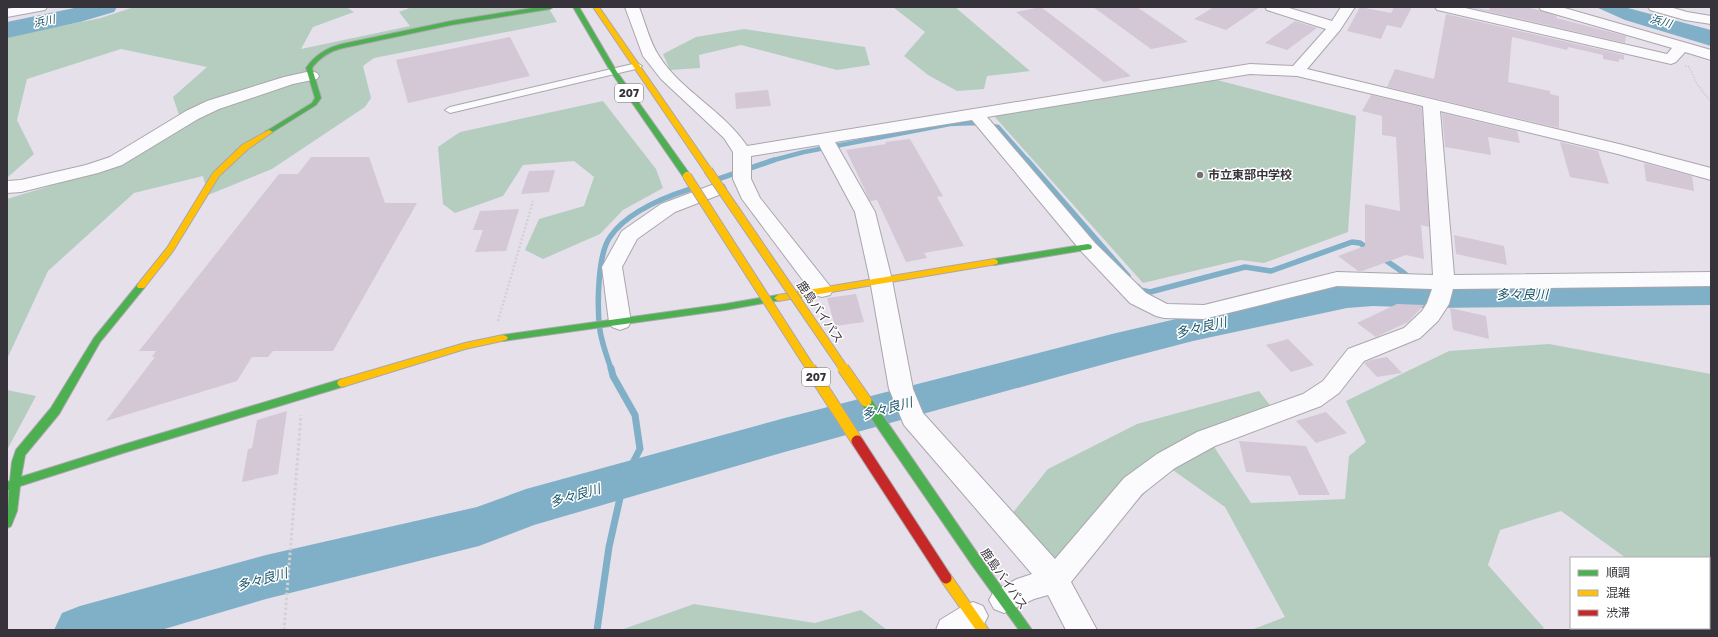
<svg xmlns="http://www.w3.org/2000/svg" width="1718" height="637" viewBox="0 0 1718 637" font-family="'Golos Text','Noto Sans JP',sans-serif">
	<rect width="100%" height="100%" fill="#e6e0eb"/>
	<!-- green -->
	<path fill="#b4cdbf" d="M 134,7 L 346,7 L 354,12 L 313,27 L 301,49 L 410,26 L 399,12 L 412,7 L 548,7 L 557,22 L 374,58 L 363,66 L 371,98 L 365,107 L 272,169 L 208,195 L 203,176 L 134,193 L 48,271 L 7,359 L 7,199 L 106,169 L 182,124 L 173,97 L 207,67 L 121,49 L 27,79 L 17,120 L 34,154 L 7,178 L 7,37 L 101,18 Z
		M 893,7 L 955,7 L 1030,71 L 987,76 L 984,89 L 957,91 L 928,75 L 904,56 L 925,32 Z
		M 744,29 L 865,47 L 870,65 L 837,70 L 741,45 L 699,55 L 700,68 L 670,70 L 663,54 L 696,37 Z
		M 1217,80 L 1356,116 L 1348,232 L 1264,263 L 1240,260 L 1143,283 L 994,116 Z
		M 603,101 L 656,169 L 663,188 L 623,210 L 600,234 L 543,259 L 525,250 L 539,219 L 584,206 L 594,177 L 574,161 L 523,165 L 503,196 L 455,213 L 443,204 L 438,147 L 460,132 Z
		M 1549,344 L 1711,374 L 1711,594 L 1709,594 L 1709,558 L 1626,558 L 1561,511 L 1500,530 L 1488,565 L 1544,628 L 1541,630 L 1251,630 L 1285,617 L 1225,507 L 1170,468 L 1085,553 L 1028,569 L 999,530 L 1048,469 L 1137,424 L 1259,391 L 1273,409 L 1205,433 L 1251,503 L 1345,499 L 1349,456 L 1366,442 L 1346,401 L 1449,351 Z
		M 7,390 L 36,396 L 7,450 Z
		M 694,604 L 815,623 L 861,610 L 887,630 L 621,630 Z"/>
	<!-- water -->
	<path fill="#80b0c7" d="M 1596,7 L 1624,7 L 1711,30 L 1711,46 L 1625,20 Z"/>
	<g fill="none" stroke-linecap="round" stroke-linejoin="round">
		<!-- stream-far2 -->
		<path stroke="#80b0c7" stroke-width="4.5" d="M 770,161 L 804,152 L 950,124 L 974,123 L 998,127 L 1028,161"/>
		<!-- stream-far1 -->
		<path stroke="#80b0c7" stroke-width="5.5" d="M 1027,160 L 1128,276
			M 718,179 L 774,160
			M 1381,257 L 1404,273 L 1430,296
			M 1138,287 L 1140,290 L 1150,292 L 1245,267 L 1271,271 L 1352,242 L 1360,243 L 1371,251
			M 611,369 C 607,357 602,343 600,331 C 597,309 597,255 610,237 C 627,212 662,198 690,189"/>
		<!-- stream -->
		<path stroke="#80b0c7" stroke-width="7" d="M 597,630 L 609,547 L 624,480 L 640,449 L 635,415 L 613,376 L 611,368"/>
		<!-- river -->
		<path fill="#80b0c7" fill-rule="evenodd" d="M 79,7 L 117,7 L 114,12 L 80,22 L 7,38 L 7,22 Z
			M 1711,281 L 1711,305 L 1430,308 L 1373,306 L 1347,308 L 1193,341 L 1112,362 L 781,453 L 534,525 L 479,546 L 266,599 L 161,630 L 54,630 L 62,613 L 80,606 L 266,555 L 477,507 L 526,489 L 781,419 L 1112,334 L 1193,315 L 1347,284 L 1373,282 L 1430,284 Z"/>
	</g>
	<!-- building -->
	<path fill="#d4c8d6" d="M 1041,7 L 1108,58 L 1131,76 L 1104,82 L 1016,12 Z
		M 1093,7 L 1137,7 L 1188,42 L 1151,49 Z
		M 1214,7 L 1260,7 L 1226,30 L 1194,19 Z
		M 1360,7 L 1391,13 L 1394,7 L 1412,7 L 1401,28 L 1387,25 L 1381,39 L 1347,31 Z
		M 1468,7 L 1489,10 L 1490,7 L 1525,7 L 1539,10 L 1557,16 L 1556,18 L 1626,36 L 1625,43 Z
		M 1446,14 L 1624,55 L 1624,60 L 1619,59 L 1619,62 L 1603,59 L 1603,55 L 1568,47 L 1567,50 L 1512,37 L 1508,82 L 1550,91 L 1550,94 L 1559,96 L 1559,128 L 1387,87 L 1395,69 L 1434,79 Z
		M 1295,21 L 1317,28 L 1287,50 L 1265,43 Z
		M 510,37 L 530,76 L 408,103 L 396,60 Z
		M 768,90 L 771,106 L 736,109 L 735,93 Z
		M 1371,95 L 1422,107 L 1429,227 L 1421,225 L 1424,259 L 1406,255 L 1362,271 L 1358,271 L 1338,256 L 1365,246 L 1365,204 L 1400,211 L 1396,137 L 1382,135 L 1382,116 L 1362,111 Z
		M 1442,113 L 1517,131 L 1520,143 L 1488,137 L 1491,155 L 1445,147 Z
		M 910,139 L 943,196 L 937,197 L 964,246 L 924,253 L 927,258 L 906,262 L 877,200 L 870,201 L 846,150 L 886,144 L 885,142 Z
		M 1560,142 L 1598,151 L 1609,184 L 1570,177 Z
		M 311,157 L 369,157 L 385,203 L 417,203 L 333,351 L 273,351 L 268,357 L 252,357 L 237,381 L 106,421 L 155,357 L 152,357 L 156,351 L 139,351 L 279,174 L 298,174 Z
		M 1644,163 L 1692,176 L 1694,191 L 1646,181 Z
		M 555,170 L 549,192 L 521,194 L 529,171 Z
		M 519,209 L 506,251 L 475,252 L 483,230 L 473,230 L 480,211 Z
		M 1454,235 L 1504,246 L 1507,265 L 1456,254 Z
		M 856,294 L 864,322 L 835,326 L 827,298 Z
		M 1397,304 L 1424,305 L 1408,322 L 1376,337 L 1357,323 Z
		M 1450,308 L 1486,316 L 1489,339 L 1453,330 Z
		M 1288,339 L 1314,365 L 1291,372 L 1266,345 Z
		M 1387,357 L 1402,373 L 1377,377 L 1364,363 L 1371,360 Z
		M 287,411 L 278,474 L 242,482 L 248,449 L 252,448 L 257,420 Z
		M 1326,412 L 1347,433 L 1316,443 L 1296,421 Z
		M 1239,441 L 1306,446 L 1330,495 L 1299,495 L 1290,476 L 1246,472 Z"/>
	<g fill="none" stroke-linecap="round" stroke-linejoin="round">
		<defs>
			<path id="lane" d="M 637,63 L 642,66 L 640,68 L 450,113 L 445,110 L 450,107 Z"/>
			<path id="street" d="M 17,7 L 47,7 L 45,10 L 7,17 L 7,9 Z
				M 625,7 L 639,7 C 645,22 650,43 659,56 C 681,91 724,111 747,146 L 1250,64 L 1293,66 L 1326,29 L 1267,10 L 1265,7 L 1286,7 L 1332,21 L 1341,7 L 1355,7 L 1340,30 L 1307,69 L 1623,145 L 1711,168 L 1711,180 L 1618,154 L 1440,111 L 1454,275 L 1711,272 L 1711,286 L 1453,289 L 1449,304 L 1438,321 L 1420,338 L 1364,361 L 1339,393 L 1321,406 L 1215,446 L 1175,468 L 1142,494 L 1071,582 L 1097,630 L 1066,630 L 1048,595 L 1034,599 L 1004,613 L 994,609 L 989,600 L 994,591 L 1017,579 L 1032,574 L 904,425 L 889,389 L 870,280 L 855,212 L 819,145 L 751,156 L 751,179 L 760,198 L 833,290 L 830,295 L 822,297 L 814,295 L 742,199 L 733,179 L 733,152 L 724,138 L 661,79 L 643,56 ZM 1250,74 L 1297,76 L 1423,106 L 1433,275 L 1337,272 L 1204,305 L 1167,304 L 1146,293 L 1095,243 L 987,117 ZM 972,120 L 1081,251 L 1130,303 L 1156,316 L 1164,318 L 1204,319 L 1337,286 L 1432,289 L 1427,303 L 1422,311 L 1404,328 L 1348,349 L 1323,381 L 1303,394 L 1197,432 L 1157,454 L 1124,478 L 1055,559 L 923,413 L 913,389 L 892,280 L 875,212 L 835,142 Z
				M 1435,7 L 1461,7 L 1667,54 L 1672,48 L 1541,10 L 1539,7 L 1561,7 L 1711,50 L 1711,60 L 1685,52 L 1676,62 L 1671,64 L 1442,11 L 1437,10 Z
				M 1648,7 L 1670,7 L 1687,12 L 1711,16 L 1711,24 L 1685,20 L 1650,10 Z
				M 311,71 L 317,73 L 319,76 L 317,79 L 293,84 L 219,109 L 198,119 L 122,165 L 98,173 L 21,192 L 7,193 L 7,181 L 21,180 L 86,165 L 110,157 L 186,111 L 207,101 L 284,77 Z
				M 717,183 L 724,185 L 726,189 L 724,193 L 675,212 L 637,239 L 622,267 L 631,322 L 628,327 L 620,330 L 612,327 L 609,322 L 602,267 L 622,231 L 661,204 Z
				M 973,602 L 983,606 L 988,616 L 983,626 L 977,630 L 936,630 L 940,620 L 963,606 Z"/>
			<path id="fast" d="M 539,7 L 553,7 L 550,9 L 451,25 L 343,48 C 330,51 320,57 312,68 L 321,98 L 316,105 L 271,133 L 269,134 L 265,132 L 312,103 L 315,98 L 306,68 C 315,55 326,48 342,44 L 451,21 Z
				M 573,7 L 579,7 L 617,72 L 691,176 L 690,178 L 684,178 L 611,72 Z
				M 1088,244 L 1091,245 L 1092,247 L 1091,249 L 994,265 L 990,262 L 994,259 Z
				M 141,283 L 145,286 L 144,288 L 100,342 L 59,414 L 25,455 L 21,477 L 126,444 L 342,379 L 345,380 L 347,383 L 345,386 L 126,452 L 20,486 L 17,511 L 11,526 L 7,528 L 9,490 L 7,490 L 7,482 L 10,481 L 12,462 L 16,450 L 51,408 L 94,338 L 138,284 Z
				M 778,295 L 781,296 L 782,298 L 781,300 L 725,310 L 503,341 L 498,338 L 503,335 L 725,304 Z
				M 976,556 L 980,557 L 1032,630 L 1019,630 L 972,565 L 970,561 L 972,557 Z"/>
			<path id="slow" d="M 593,7 L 599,7 L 712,170 L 711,172 L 705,172 Z
				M 269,130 L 273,132 L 271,133 L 248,149 L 219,176 L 173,251 L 144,288 L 138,288 L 137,286 L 138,284 L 167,248 L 213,173 L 242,145 Z
				M 994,259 L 997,260 L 998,262 L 997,264 L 778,301 L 774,298 L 778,295 Z
				M 503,335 L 506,336 L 508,338 L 506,340 L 465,349 L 342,387 L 339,386 L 337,383 L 339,380 L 465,343 Z
				M 946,573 L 950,574 L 989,630 L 976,630 L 942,582 L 940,578 L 942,574 Z"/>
		</defs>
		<!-- lane casing -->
		<use href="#lane" stroke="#aaa6ad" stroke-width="2"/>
		<!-- street casing -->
		<use href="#street" stroke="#aaa6ad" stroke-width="2"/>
		<!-- fast casing -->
		<use href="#fast" stroke="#aaa6ad" stroke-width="2"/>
		<!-- slow casing -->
		<use href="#slow" stroke="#aaa6ad" stroke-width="2"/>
		<!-- path-far2 -->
		<path stroke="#d2d1d3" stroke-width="2" stroke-dasharray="1.5 1.5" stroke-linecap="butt" d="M 1685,66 L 1689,67 L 1697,84 L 1711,102"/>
		<!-- path-far1 -->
		<path stroke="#d2d1d3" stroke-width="2.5" stroke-dasharray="2 2" stroke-linecap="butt" d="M 498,321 L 533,201"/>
		<!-- path -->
		<path stroke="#d2d1d3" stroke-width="3" stroke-dasharray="2.5 2.5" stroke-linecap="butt" d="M 284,630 L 301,415"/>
		<!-- lane -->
		<use href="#lane" fill="#fbfafc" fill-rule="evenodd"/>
		<!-- street -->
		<use href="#street" fill="#fbfafc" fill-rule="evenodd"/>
		<!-- fast -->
		<use href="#fast" fill="#4caf50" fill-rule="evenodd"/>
		<!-- slow -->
		<use href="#slow" fill="#ffc107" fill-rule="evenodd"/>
		<defs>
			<path id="fast-bridge" d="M 866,401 L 976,561"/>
			<path id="slow-bridge-far1" d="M 708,170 L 844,369
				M 687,176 L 811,369"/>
			<path id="slow-bridge" d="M 810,368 L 857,441
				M 843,368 L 866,401"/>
			<path id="jam-bridge" d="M 857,441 L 946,578"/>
		</defs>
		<!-- fast-bridge casing -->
		<use href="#fast-bridge" stroke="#aaa6ad" stroke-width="13" stroke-linecap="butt"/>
		<!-- slow-bridge-far1 casing -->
		<use href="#slow-bridge-far1" stroke="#aaa6ad" stroke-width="10" stroke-linecap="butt"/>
		<!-- slow-bridge casing -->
		<use href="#slow-bridge" stroke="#aaa6ad" stroke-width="13" stroke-linecap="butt"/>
		<!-- jam-bridge casing -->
		<use href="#jam-bridge" stroke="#aaa6ad" stroke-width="13" stroke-linecap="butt"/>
		<!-- fast-bridge -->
		<use href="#fast-bridge" stroke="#4caf50" stroke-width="11"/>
		<!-- slow-bridge-far1 -->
		<use href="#slow-bridge-far1" stroke="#ffc107" stroke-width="8"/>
		<!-- slow-bridge -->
		<use href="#slow-bridge" stroke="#ffc107" stroke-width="11"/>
		<!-- jam-bridge -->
		<use href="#jam-bridge" stroke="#c62828" stroke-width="11"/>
	</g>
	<!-- markers -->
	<circle fill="#747078" stroke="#fff" stroke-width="1.5" cx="1200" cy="175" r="4"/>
	<g text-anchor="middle" stroke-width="3" stroke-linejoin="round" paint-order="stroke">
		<!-- far-water labels -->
		<g font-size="11" font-style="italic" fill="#195368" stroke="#fff">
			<text transform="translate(44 21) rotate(-13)" y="4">浜川</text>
			<text transform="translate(1661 21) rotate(16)" y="4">浜川</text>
		</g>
		<!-- shield labels -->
		<g fill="#fff" stroke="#737075" stroke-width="1">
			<rect x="615" y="84" width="28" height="18" rx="3"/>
			<rect x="802" y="368" width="28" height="18" rx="3"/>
		</g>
		<g font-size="11" font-weight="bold" fill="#37333a">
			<text x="629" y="97">207</text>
			<text x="816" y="381">207</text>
		</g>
		<!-- poi labels -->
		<g font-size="12" font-weight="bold" fill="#37333a" stroke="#fff" text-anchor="start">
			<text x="1208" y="179">市立東部中学校</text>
		</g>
		<!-- street labels -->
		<g font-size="12" fill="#37333a" stroke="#fff">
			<text transform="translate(820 312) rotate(56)" y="4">鹿島バイパス</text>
			<text transform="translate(1004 579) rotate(55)" y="4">鹿島バイパス</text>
		</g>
		<!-- water labels -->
		<g font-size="13" font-style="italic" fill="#195368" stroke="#fff">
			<text x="1522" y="299">多々良川</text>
			<text transform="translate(1201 327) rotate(-13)" y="5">多々良川</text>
			<text transform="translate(887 408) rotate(-15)" y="5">多々良川</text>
			<text transform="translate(575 495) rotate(-16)" y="5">多々良川</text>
			<text transform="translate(262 579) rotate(-15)" y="5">多々良川</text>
		</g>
	</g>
	<!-- border -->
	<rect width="1718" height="637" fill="none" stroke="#37333a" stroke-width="16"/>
	<!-- legend -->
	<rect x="1570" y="557" width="140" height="72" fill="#ffffff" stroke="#afadb0"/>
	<rect x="1578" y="570" width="20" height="6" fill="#4caf50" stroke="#afadb0"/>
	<text x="1606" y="577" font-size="12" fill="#37333a">順調</text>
	<rect x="1578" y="590" width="20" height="6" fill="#ffc107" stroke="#afadb0"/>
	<text x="1606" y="597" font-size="12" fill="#37333a">混雑</text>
	<rect x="1578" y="610" width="20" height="6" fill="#c62828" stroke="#afadb0"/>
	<text x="1606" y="617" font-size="12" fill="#37333a">渋滞</text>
</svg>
